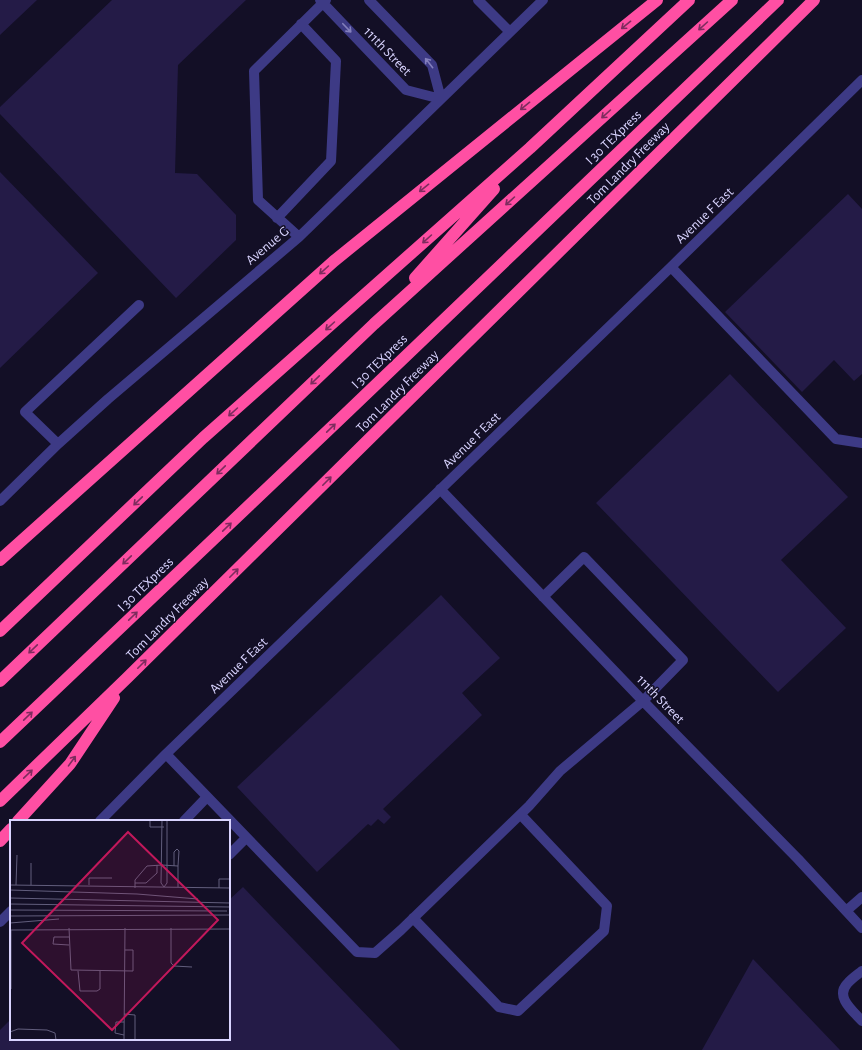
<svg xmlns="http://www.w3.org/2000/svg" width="862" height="1050" viewBox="0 0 862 1050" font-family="'Alegreya Sans',sans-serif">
	<rect width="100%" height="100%" fill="#130f26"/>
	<!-- building -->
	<path fill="#241b47" d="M 0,0 L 37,0 L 0,35 Z
		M 112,0 L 246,0 L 178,65 L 175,173 L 197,174 L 236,215 L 236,240 L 176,298 L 0,114 L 0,107 Z
		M 0,172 L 98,273 L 0,368 Z
		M 848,194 L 862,209 L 862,374 L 854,381 L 834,360 L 802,392 L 725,312 Z
		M 730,374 L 848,497 L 781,560 L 846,628 L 778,692 L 596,503 Z
		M 441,595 L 500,658 L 462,693 L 482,715 L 383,809 L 391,817 L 384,824 L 378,819 L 371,826 L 368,824 L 317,872 L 237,787 Z
		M 243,887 L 400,1050 L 0,1050 L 0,1030 L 11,1019 L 11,1039 L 229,1039 L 229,900 Z
		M 753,959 L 840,1050 L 702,1050 Z"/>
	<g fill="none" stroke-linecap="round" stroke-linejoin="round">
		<!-- minor -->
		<path stroke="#3d3a85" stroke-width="10" d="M 320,0 L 406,90 L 441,99 L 432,65 L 369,0
			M 478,0 L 510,32
			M 277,218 L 331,161 L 336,61 L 301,24
			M 299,237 L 258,200 L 254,71 L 326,0
			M 671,267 L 836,439 L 862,443
			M 58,444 L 25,412 L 139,305
			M 440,489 L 643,701 L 798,859 L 862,928
			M 0,501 L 58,444 L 108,399 L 299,237 L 543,0
			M 166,754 L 357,952 L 375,953 L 401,930 L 529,806 L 560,771 L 643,701 L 683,660 L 584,557 L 543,597
			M 100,821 L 166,754 L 671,267 L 862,80
			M 184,821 L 207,797
			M 229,855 L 246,838
			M 846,911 L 862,897
			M 413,918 L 499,1007 L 518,1011 L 604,931 L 607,906 L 521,815
			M 0,922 L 11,911
			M 862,971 C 857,975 851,979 847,984 C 835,997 853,1011 862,1021"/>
		<!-- highway -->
		<path stroke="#ff4fa3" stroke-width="12" d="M 415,278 L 494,189
			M 0,560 L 334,261 L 657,0
			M 0,631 L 203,438 L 530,148 L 689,0
			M 0,681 L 374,324 L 732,0
			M 0,742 L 339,420 L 778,0
			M 0,801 L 127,678 L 814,0
			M 18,821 L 70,764 L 114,698
			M 0,841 L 11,829"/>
	</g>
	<!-- one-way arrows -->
	<defs><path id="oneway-shaft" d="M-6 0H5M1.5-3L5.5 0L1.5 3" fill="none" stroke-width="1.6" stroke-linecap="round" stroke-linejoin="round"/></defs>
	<g stroke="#7d2c5e">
		<use href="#oneway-shaft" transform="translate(626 25) rotate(141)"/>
		<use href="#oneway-shaft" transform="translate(703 26) rotate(138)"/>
		<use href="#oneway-shaft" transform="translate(525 106) rotate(141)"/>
		<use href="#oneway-shaft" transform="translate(606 114) rotate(138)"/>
		<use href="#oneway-shaft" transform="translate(424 188) rotate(141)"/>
		<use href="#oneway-shaft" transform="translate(510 201) rotate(138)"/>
		<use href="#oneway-shaft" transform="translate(427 239) rotate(138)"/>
		<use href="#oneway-shaft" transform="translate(324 270) rotate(138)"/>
		<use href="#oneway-shaft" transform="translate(330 326) rotate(138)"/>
		<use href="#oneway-shaft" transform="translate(315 380) rotate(136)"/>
		<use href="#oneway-shaft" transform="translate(233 412) rotate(138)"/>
		<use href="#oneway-shaft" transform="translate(331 428) rotate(-44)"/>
		<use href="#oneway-shaft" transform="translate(221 470) rotate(136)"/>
		<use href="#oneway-shaft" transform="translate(327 481) rotate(-45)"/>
		<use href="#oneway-shaft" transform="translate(138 501) rotate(136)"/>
		<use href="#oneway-shaft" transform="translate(227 527) rotate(-44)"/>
		<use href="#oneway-shaft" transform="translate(127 560) rotate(136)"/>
		<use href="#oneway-shaft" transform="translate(234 573) rotate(-45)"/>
		<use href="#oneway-shaft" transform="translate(133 616) rotate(-44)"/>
		<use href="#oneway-shaft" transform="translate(33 649) rotate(136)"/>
		<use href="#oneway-shaft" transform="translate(142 664) rotate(-45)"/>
		<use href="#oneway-shaft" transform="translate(28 716) rotate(-44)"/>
		<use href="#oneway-shaft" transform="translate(72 761) rotate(-54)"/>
		<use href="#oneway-shaft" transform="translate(28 774) rotate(-44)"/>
	</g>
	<g stroke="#837fbc">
		<use href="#oneway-shaft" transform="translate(347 28) rotate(46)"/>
		<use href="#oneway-shaft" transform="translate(429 63) rotate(-128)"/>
	</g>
	<g text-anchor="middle" stroke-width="3" stroke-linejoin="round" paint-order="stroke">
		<!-- street labels -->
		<g font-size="14" fill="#d9d4ff" stroke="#130f26">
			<text transform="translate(388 51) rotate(46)" y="5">111th Street</text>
			<text transform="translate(613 137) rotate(-44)" y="5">I 30 TEXpress</text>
			<text transform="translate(628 163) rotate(-45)" y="5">Tom Landry Freeway</text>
			<text transform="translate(704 215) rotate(-44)" y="5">Avenue F East</text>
			<text transform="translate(267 245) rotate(-40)" y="5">Avenue G</text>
			<text transform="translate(379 361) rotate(-44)" y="5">I 30 TEXpress</text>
			<text transform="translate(397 391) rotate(-45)" y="5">Tom Landry Freeway</text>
			<text transform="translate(471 440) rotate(-44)" y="5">Avenue F East</text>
			<text transform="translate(145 584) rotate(-44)" y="5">I 30 TEXpress</text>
			<text transform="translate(167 618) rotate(-45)" y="5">Tom Landry Freeway</text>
			<text transform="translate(238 665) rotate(-44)" y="5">Avenue F East</text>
			<text transform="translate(661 699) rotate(46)" y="5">111th Street</text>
		</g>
	</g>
	<!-- overview -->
	<g transform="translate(10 820)">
		<rect width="220" height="220" fill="#130f26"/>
		<path fill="none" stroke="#625e7d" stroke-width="1" d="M 140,0 L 140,7 L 154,7M 152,0 L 151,63 L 154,67M 21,43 L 21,65M 164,46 L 164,32 L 167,29 L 169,31 L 168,46M 125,63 L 136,63 L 147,53 L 147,45M 0,65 L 220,68M 6,65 L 7,35M 79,65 L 79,58 L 102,58M 154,67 L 157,63 L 157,0M 125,68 L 125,60 L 137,46 L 152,45 L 168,46 L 168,67M 209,68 L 209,59 L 220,59M 0,70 L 127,74 L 188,79M 0,78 L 220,83M 0,84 L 220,87M 0,90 L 217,91M 0,96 L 220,95M 0,103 L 49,99M 59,108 L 61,150 L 123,151 L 123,130 L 115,130M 161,108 L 161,143 L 164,146 L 182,147M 0,110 L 220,109M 220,119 L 220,146M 59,125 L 43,124 L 44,117 L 59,117M 68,151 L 70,171 L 87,171 L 90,169 L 90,151M 1,169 L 1,110M 114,194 L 125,195 L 125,220M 0,212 L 8,209 L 37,210 L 45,213 L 46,220M 114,215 L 105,213 L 106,202 L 114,202M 114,220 L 115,108"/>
		<path fill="#c2185b" fill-opacity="0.15" stroke="#c2185b" stroke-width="2" d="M 118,12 L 208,100 L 102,210 L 12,123 Z"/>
		<rect width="220" height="220" fill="none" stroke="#d9d4ff" stroke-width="2"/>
	</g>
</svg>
